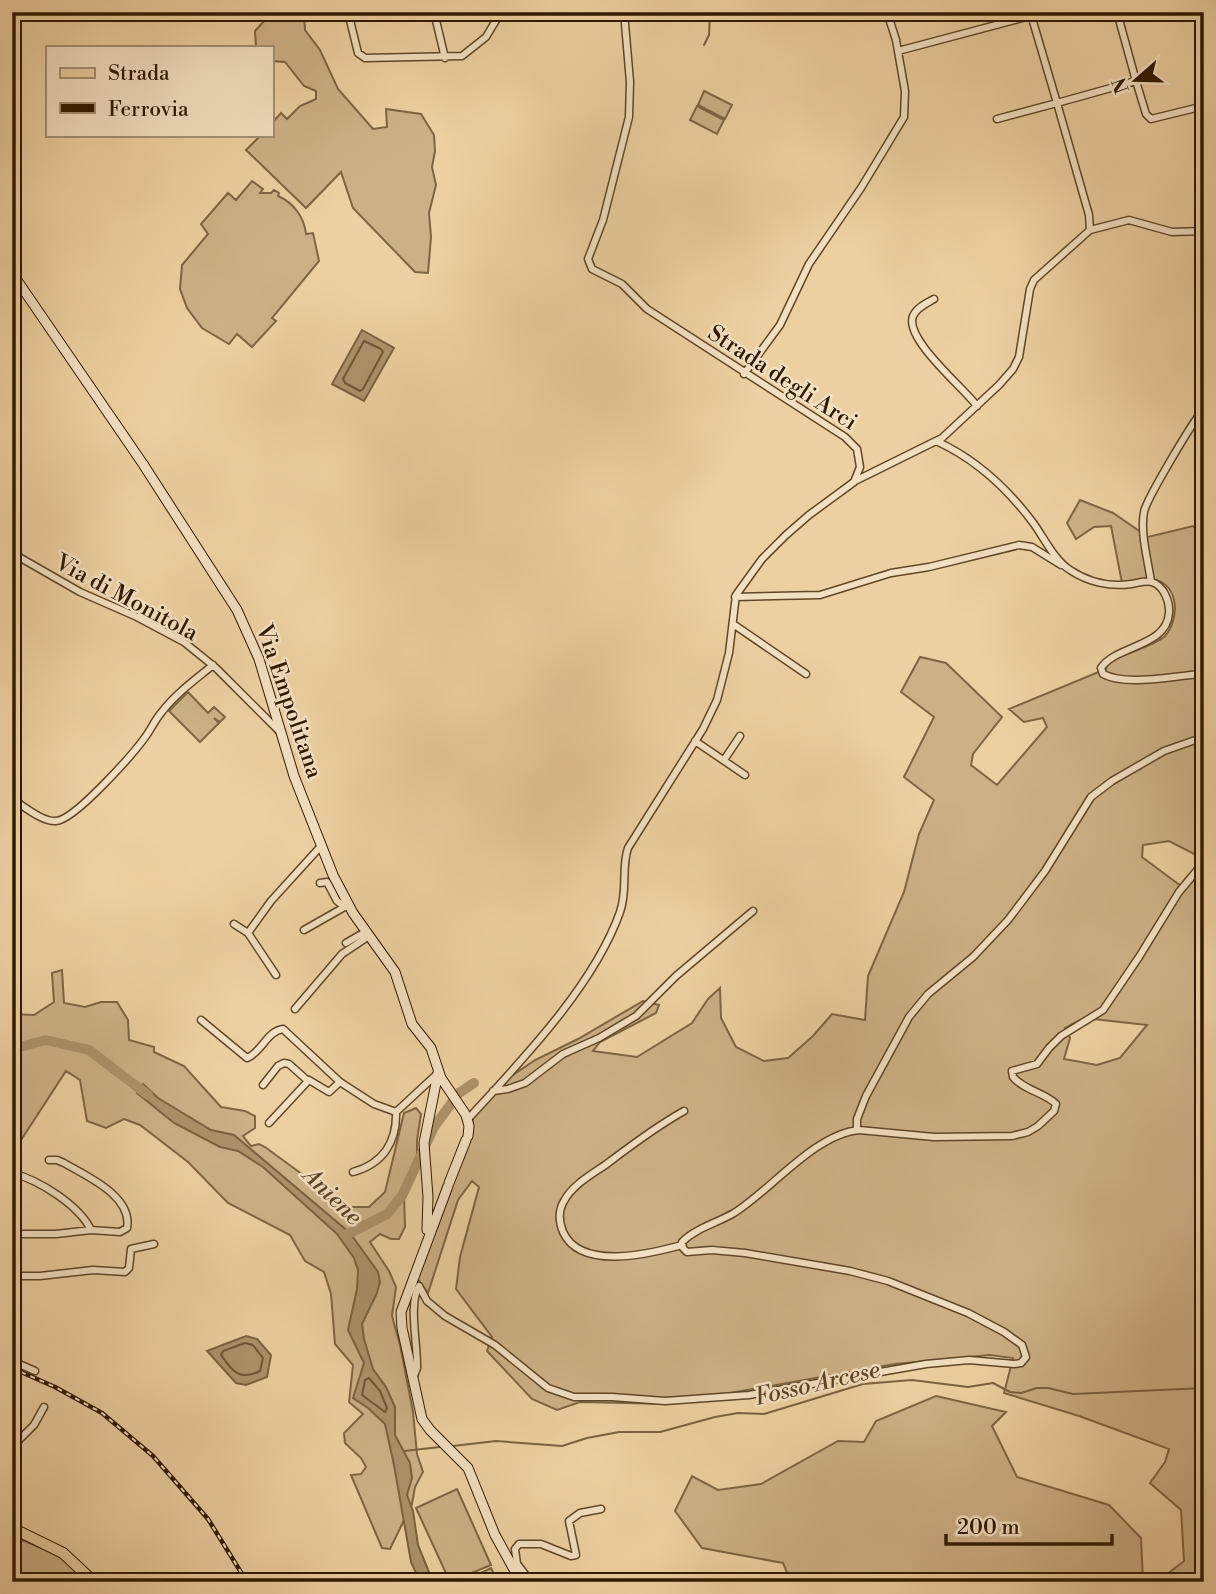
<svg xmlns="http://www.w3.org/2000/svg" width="1216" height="1594" viewBox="0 0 1216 1594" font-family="'Libre Bodoni',serif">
	<rect width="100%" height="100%" fill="#edd0a1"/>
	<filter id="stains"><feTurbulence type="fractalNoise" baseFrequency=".00286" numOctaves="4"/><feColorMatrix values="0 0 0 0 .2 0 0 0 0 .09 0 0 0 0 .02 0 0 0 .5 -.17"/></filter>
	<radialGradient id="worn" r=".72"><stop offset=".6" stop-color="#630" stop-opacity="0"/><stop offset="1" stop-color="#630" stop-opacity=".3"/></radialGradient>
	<!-- green -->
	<path fill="#cdb186" stroke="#7e6543" stroke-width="2" fill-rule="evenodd" d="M 266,12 L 304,12 L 305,30 L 320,50 L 338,89 L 373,129 L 387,127 L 386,109 L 421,114 L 434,135 L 435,151 L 432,167 L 436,185 L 429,213 L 431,237 L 428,273 L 415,272 L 353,208 L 341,172 L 306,208 L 246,150 L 261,135 L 271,135 L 271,124 L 281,113 L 287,119 L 300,106 L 316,99 L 316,91 L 304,86 L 285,62 L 271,61 L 271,47 L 256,47 L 255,31 L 266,19 Z
		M 704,91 L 732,105 L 725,119 L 698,105 Z
		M 697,106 L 724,120 L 717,134 L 690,120 Z
		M 252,181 L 263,189 L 260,193 L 271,193 L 274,190 L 279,193 L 278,196 C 294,203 304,217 306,234 L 313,233 L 319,261 L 272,318 L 276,321 L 252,347 L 237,334 L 229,344 L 202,328 L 187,308 L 180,289 L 182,265 L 208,234 L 201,224 L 228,193 L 236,200 Z
		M 1080,500 L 1113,513 L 1148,537 L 1193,526 L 1204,537 L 1204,859 L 1169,841 L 1143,845 L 1142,857 L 1185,889 L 1204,867 L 1204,1582 L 1158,1581 L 1184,1561 L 1181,1510 L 1150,1483 L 1165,1462 L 1169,1449 L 1079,1416 L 1004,1393 L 1013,1358 L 990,1355 L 895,1364 L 668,1404 L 580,1402 L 557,1410 L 532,1399 L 487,1351 L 492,1337 L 456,1289 L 460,1257 L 479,1187 L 472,1181 L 458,1200 L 428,1293 L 417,1278 L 471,1134 L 473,1118 L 507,1079 L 535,1060 L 578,1039 L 643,1001 L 659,1005 L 656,1013 L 600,1042 L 593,1051 L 637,1057 L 692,1023 L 708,999 L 720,988 L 721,1018 L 736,1047 L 764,1061 L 788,1058 L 813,1036 L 832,1014 L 865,1020 L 868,976 L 904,892 L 919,834 L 934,800 L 904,777 L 934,717 L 901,692 L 920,657 L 946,663 L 1002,717 L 973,754 L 971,765 L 997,785 L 1047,727 L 1043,718 L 1024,722 L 1009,709 L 1106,669 L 1109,661 C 1123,655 1156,645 1165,636 C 1179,620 1180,587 1156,580 C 1147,578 1132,582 1122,583 L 1111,526 L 1094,527 L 1076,539 L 1067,523 ZM 1084,1018 L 1147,1025 L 1120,1058 L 1097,1065 L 1064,1059 L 1070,1038 L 1065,1028 Z
		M 188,692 L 208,713 L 214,707 L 225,717 L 220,722 L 214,718 L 219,723 L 200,742 L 169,711 Z
		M 62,970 L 64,1003 L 85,1007 L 101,1002 L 117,1002 L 128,1020 L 129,1040 L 154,1047 L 154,1052 L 184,1066 L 221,1107 L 245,1111 L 255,1116 L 255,1128 L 243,1136 L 251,1146 L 259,1144 L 265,1147 L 347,1207 L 369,1207 L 385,1192 L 404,1113 L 416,1108 L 421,1114 L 417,1140 L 417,1162 L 404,1194 L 405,1227 L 399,1239 L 391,1239 L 380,1234 L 370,1242 L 389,1271 L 396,1287 L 392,1316 L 400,1345 L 413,1412 L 417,1454 L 423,1472 L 415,1487 L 412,1504 L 390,1549 L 382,1548 L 351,1475 L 361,1474 L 366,1467 L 361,1458 L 345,1443 L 344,1433 L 363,1414 L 349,1402 L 353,1365 L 335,1344 L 331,1294 L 324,1272 L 305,1261 L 290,1235 L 228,1203 L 188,1162 L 140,1125 L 124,1119 L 106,1128 L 87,1121 L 80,1080 L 66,1071 L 12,1154 L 12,1014 L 34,1015 L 54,1002 L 52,973 Z
		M 936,1396 L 1006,1412 L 992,1426 L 1017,1477 L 1109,1505 L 1141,1538 L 1143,1580 L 1145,1582 L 791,1582 L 783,1563 L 702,1548 L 675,1511 L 692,1476 L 718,1490 L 761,1484 L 838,1441 L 864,1442 L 876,1421 Z
		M 457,1489 L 491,1565 L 450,1582 L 416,1508 Z
		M 12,1536 L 61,1556 L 89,1582 L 12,1582 Z
		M 491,1568 L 497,1580 L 493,1582 L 469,1582 L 468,1579 Z"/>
	<!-- water -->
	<path fill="#ad926a" stroke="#7b6240" stroke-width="2" d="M 362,330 L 394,348 L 364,401 L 332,384 Z
		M 143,1084 L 158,1098 L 211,1130 L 234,1135 L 350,1233 L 378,1272 L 380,1282 L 377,1293 L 362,1324 L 364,1339 L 373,1369 L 386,1387 L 395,1407 L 395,1435 L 410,1463 L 412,1478 L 407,1495 L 413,1511 L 418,1545 L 433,1582 L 420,1582 L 411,1562 L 394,1465 L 385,1424 L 368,1408 L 353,1398 L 364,1363 L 348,1330 L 357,1289 L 358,1270 L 354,1258 L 337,1234 L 263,1167 L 238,1151 L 220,1147 L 174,1123 L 137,1093 Z
		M 246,1336 L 257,1339 L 271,1355 L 267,1377 L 246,1385 L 236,1383 L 207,1351 Z"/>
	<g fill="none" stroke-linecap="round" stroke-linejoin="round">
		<!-- shore -->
		<path stroke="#6e5635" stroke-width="2" d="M 364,341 L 381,349 L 383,352 L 363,389 L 360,391 L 345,383 L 343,379 Z
			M 245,1343 L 253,1345 L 263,1358 L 260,1371 C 239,1381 233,1372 221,1355 L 223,1351 Z
			M 369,1378 L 380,1391 L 387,1408 L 385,1412 L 362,1395 L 365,1380 Z"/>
		<!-- stream -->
		<path stroke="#7b6240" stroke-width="2" d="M 704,45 L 709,35 L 710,12
			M 453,1446 L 496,1441 L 562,1446 L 587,1438 L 619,1432 L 660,1432 L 715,1417 L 738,1413 L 764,1414 L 863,1384 L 912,1380 L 968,1387 L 993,1383 L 1010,1392 L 1021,1393 L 1037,1388 L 1048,1388 L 1073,1394 L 1204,1388
			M 404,1451 L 440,1447"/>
		<!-- river -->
		<path stroke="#ad926a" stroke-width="10" d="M 12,1049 L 46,1040 L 89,1050 L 148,1095
			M 346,1235 L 387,1214 L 402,1196 L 434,1127 L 459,1093 L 474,1083"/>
		<defs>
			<path id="street" d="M 348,12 L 358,53 L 365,58 L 462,56 L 486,37 L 501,12
				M 434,12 L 445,58
				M 1117,12 L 1136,81
				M 898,51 L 1026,17 L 1032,18 L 1057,103 L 997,119
				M 1090,230 L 1129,220 L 1172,232 L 1204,231
				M 934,299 C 927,303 917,307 913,316 C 904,339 964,388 977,406
				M 744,374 L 780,325 L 809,264 L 861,188 L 904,117 L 905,91 L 896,40 L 887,12
				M 936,441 C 976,459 1008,489 1034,524 C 1044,538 1055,561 1070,570 C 1088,582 1110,587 1131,584 C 1138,583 1146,580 1152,582 C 1164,586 1170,602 1169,613 C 1167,647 1116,645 1101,668 L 1103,674 C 1128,687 1175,675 1204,674
				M 855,481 L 942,438 L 999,385 L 1013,369 L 1019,357 L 1030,289 L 1034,280 L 1090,230 L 1089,215 L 1057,103 L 1136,81 L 1146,114 L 1151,119 L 1204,106
				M 12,553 L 80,592 L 137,617 L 184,642 L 216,668 L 279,731
				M 1151,582 C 1148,560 1140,533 1144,512 C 1146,500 1194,419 1204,409
				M 735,597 L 820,595 L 891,573 L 929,567 L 1019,545 L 1032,547 L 1061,565
				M 733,624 L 806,674
				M 695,741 L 745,775
				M 724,760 L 740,736
				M 12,799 C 24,806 42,822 56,821 C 75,820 134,753 146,736 C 151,729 155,720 161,713 C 175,694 195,680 213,665
				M 320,883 L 327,882 L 337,901 L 345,907
				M 234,924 L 248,933 L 276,975
				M 304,930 L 348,905
				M 248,933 L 271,901 L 321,846
				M 346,943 L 365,932
				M 295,1009 L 342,954 L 369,936
				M 201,1020 L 247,1058 C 262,1052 267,1031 283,1029 L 340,1082
				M 263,1085 L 278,1066 L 284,1063 L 289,1064 L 308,1081
				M 493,1091 L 508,1089 L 525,1083 L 563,1054 L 599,1038 L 636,1016 L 676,976 L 753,911
				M 468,1119 C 521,1061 594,986 620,912 C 628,890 621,868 628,848 L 703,729 L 717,700 L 729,653 L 736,595 L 762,559 L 786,535 L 809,515 L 854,482 L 860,467 L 857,449 L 845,437 L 647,309 L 622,284 L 592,269 L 588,259 L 603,220 L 629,117 L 630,82 L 624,12
				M 269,1123 L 309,1080 L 329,1092 L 340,1082 L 374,1104 L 396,1112 L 437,1074
				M 857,1130 L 857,1119 L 866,1096 L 909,1017 L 928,994 L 973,957 L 1008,920 L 1045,871 L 1091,797 L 1112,781 L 1164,751 L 1204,737
				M 353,1172 C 383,1164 397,1142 396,1112
				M 12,1173 C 39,1180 79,1205 91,1230
				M 12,1234 L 56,1234 L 91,1230 L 120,1232 L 127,1228 C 133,1196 86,1176 64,1163 L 57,1160 L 49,1160
				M 682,1245 C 649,1254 581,1271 563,1232 C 559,1222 558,1211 564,1201 C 573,1184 593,1174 608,1163 C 633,1144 657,1126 684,1111
				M 12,1276 L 40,1276 L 93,1270 L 125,1272 L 129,1268 L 131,1249 L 154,1244
				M 12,1361 L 35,1371
				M 414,1376 L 417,1368 C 418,1347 408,1303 419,1286 L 427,1301 L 445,1316 L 495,1345 L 548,1388 L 574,1397 L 612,1397 L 665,1401 L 749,1395 L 926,1364 L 969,1360 L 1014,1364 L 1021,1363 L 1026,1357 L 1022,1345 L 1004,1332 L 968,1313 L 888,1281 L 850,1271 L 745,1253 L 712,1250 L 687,1252 L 683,1248 L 682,1242 C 696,1228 717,1223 734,1213 C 771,1190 815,1134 859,1130 L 934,1137 L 1012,1136 L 1028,1132 L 1038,1126 L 1054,1111 L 1056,1104 C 1044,1092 1025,1091 1013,1077 L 1012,1071 L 1037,1064 L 1049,1048 L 1061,1036 L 1103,1010 L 1139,957 L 1179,892 L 1204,862
				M 12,1447 L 34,1425 L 44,1407
				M 518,1565 L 531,1582
				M 518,1571 L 515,1549 L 519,1544 L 541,1544 L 571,1556 L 576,1555 L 569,1521 L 580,1513 L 601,1509"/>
			<path id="secondary" d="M 12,273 L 143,464 L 237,610 L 259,659 L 294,776 L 333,875 L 353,913 L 395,972 L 412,1024 L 431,1048 L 441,1078 L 466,1115 L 469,1126 L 468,1136
				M 449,1183 L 466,1140
				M 448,1186 L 401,1312 L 402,1328 L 422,1419 L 430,1430 L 468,1468 L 495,1535 L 521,1582
				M 427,1230 L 428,1197 L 424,1143 L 438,1073"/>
			<path id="primary" d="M 12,1528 L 63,1553 L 94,1582"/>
		</defs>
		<!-- street casing -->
		<use href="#street" stroke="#5f4728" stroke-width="9"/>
		<!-- secondary casing -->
		<use href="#secondary" stroke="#301900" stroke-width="11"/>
		<!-- primary casing -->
		<use href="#primary" stroke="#301900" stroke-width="12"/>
		<!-- street -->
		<use href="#street" stroke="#f3e0c2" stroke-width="6"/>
		<!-- secondary -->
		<use href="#secondary" stroke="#f3e0c2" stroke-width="9"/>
		<!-- primary -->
		<use href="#primary" stroke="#edd0a1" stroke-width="10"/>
		<defs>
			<path id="rail" d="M 12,1368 L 55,1387 L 102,1413 L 153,1456 L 208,1519 L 247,1582"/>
		</defs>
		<!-- rail casing -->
		<use href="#rail" stroke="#301900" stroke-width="4.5"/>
		<!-- rail -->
		<use href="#rail" stroke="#f3e0c2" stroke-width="2" stroke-dasharray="5" stroke-linecap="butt"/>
	</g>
	<g text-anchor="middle" stroke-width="5" stroke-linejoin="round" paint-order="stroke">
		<!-- street labels -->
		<g font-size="23" fill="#301900" stroke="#f3e0c2">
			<text transform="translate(783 377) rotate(33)" y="8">Strada degli Arci</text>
			<text transform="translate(127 597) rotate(28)" y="8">Via di Monitola</text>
			<text transform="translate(290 701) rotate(71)" y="8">Via Empolitana</text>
		</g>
		<!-- water labels -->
		<g font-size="24" font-style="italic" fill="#5c4325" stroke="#f3e0c2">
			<text transform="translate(333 1196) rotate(44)" y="8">Aniene</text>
			<text transform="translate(817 1383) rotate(-13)" y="8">Fosso Arcese</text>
		</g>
	</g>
	<!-- margin -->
	<rect width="1216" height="1594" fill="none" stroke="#edd0a1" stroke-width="42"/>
	<rect x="14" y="14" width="1188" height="1566" fill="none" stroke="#301900" stroke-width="3.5"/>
	<rect x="21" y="21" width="1174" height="1552" fill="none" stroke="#301900" stroke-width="2"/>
	<!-- legend -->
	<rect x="46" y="46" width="228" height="91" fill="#f3e0c2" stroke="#a59074" stroke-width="2"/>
	<rect x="60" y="68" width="35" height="10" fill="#edd0a1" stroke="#a59074" stroke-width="2"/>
	<text x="108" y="80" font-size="21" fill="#301900">Strada</text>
	<rect x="60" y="103" width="35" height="10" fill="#301900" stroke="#a59074" stroke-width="2"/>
	<text x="108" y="116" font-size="21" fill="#301900">Ferrovia</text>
	<!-- north arrow -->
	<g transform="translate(1136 80) rotate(250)" stroke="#f3e0c2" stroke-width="5" paint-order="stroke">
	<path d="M0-5L12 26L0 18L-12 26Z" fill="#301900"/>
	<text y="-10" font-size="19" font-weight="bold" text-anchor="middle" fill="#301900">N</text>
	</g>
	<!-- scale -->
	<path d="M946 1534v10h166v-10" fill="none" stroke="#301900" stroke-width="3.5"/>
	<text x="957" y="1534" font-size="21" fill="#301900" stroke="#f3e0c2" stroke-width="5" paint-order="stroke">200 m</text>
	<rect width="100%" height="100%" filter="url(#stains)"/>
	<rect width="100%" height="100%" fill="url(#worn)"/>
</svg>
